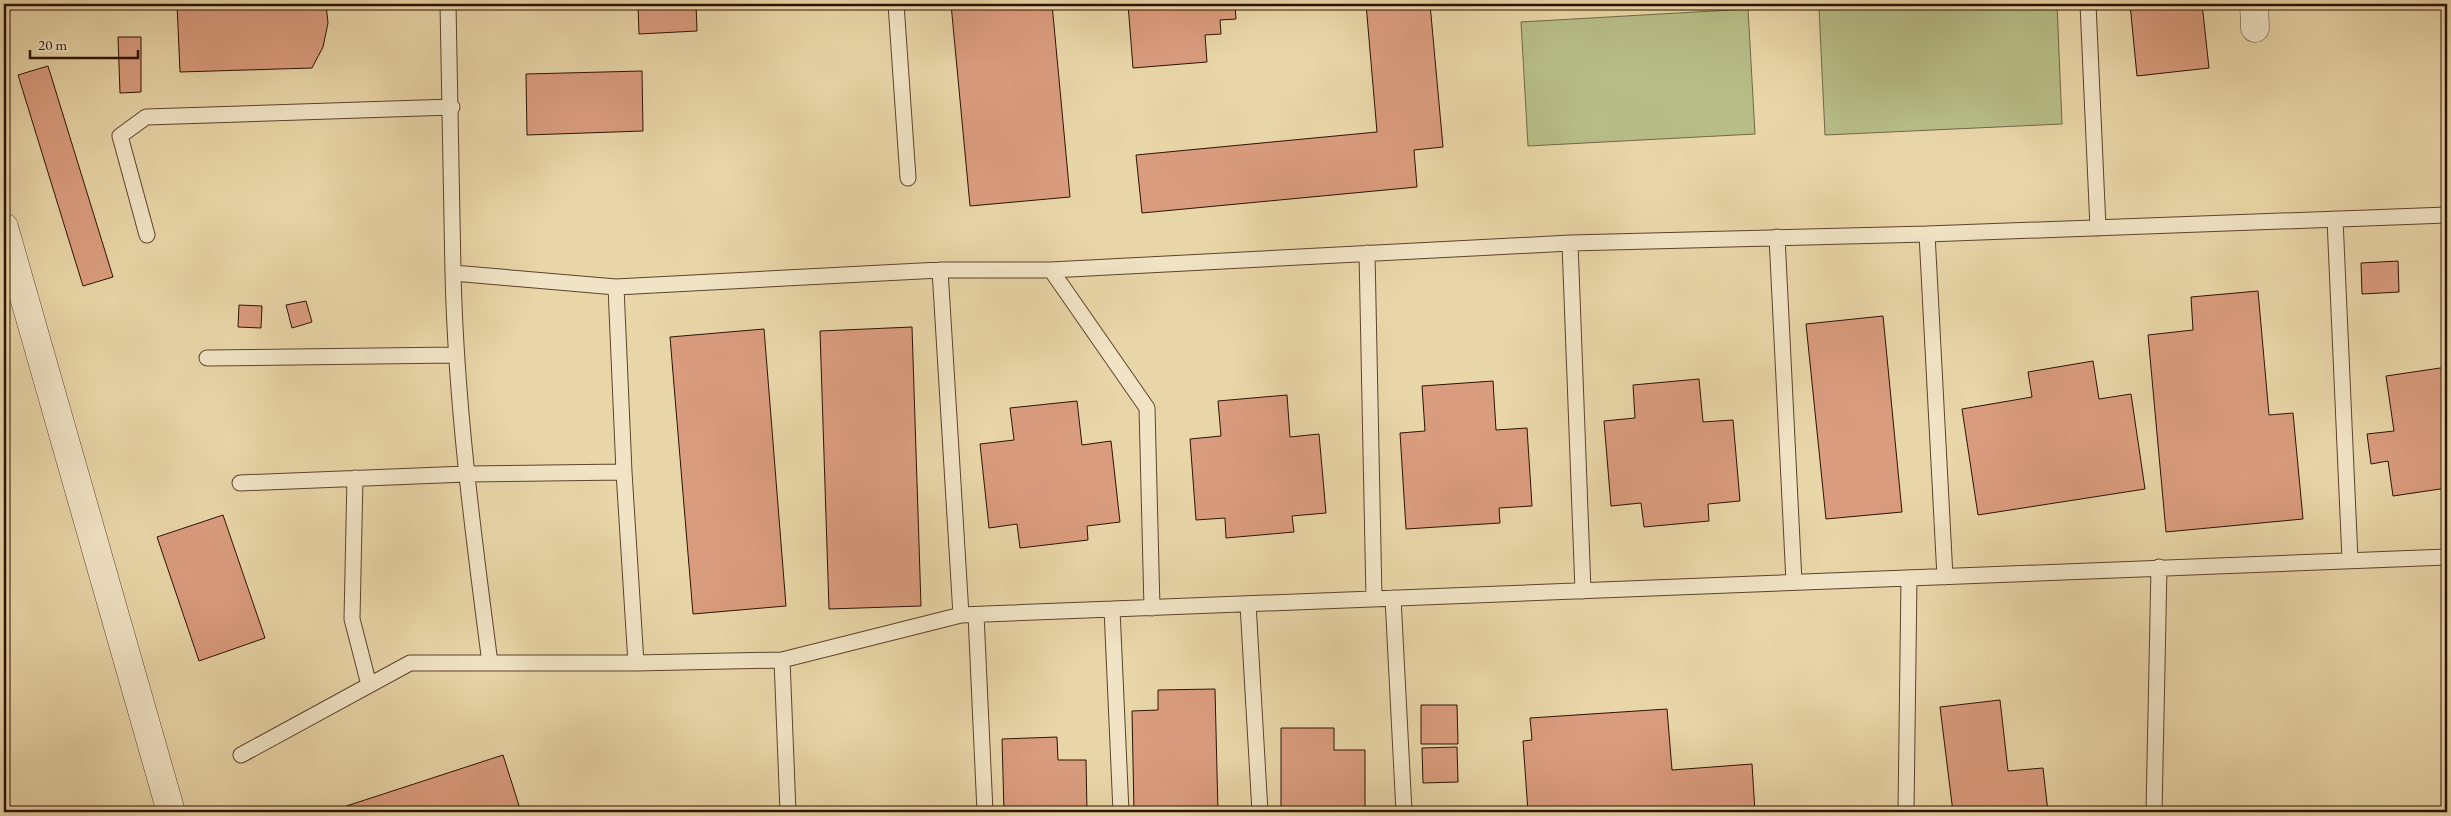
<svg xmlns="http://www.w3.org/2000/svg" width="2451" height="816" viewBox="0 0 2451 816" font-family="'EB Garamond',serif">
	<rect width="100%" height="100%" fill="#e9d6a8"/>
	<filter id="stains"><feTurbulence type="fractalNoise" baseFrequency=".004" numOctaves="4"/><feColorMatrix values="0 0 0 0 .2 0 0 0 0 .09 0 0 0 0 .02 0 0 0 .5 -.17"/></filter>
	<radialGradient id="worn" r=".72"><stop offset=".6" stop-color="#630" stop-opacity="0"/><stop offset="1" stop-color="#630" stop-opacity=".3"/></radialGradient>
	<!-- green -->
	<path fill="#b7bd87" stroke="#726844" d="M 1892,4 L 2057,4 L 2062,124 L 1825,135 L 1819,7 Z
		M 1748,9 L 1755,134 L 1528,146 L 1521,22 Z"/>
	<!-- building -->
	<path fill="#da9c7e" stroke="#2d1202" d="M 177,4 L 326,4 L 328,23 L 323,47 L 312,68 L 180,72 Z
		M 638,4 L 696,4 L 697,31 L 639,34 Z
		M 951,4 L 1052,4 L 1070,197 L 970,206 Z
		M 1128,4 L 1235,4 L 1236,19 L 1220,20 L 1221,34 L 1205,35 L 1207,62 L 1133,68 Z
		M 1366,4 L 1430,4 L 1443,147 L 1414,150 L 1417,187 L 1142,213 L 1136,155 L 1377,132 Z
		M 2130,4 L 2202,4 L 2209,68 L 2137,76 Z
		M 118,37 L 141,37 L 141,92 L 120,93 Z
		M 48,66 L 113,277 L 83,286 L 18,75 Z
		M 642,71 L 643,131 L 527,135 L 526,74 Z
		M 2398,261 L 2399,292 L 2362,294 L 2361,263 Z
		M 2258,291 L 2269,415 L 2293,413 L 2303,519 L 2166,532 L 2148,335 L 2193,330 L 2191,297 Z
		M 306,301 L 312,322 L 292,328 L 286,305 Z
		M 239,305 L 262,306 L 261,328 L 238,327 Z
		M 1883,316 L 1902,512 L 1826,519 L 1806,324 Z
		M 912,327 L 921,606 L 829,609 L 820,331 Z
		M 764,329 L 786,606 L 693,614 L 670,337 Z
		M 2093,361 L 2099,399 L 2131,394 L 2145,489 L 1978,515 L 1962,409 L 2032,397 L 2028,372 Z
		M 2447,367 L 2447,488 L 2393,496 L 2388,461 L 2371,464 L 2367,434 L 2394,431 L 2386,376 Z
		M 1699,379 L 1703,422 L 1733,420 L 1740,501 L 1708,504 L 1709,521 L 1644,527 L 1641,503 L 1611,506 L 1604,421 L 1635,418 L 1633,385 Z
		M 1493,381 L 1496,430 L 1527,428 L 1532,506 L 1499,508 L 1500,523 L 1406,529 L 1400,433 L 1425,431 L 1422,386 Z
		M 1287,395 L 1290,437 L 1319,434 L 1326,513 L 1292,516 L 1294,532 L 1226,538 L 1225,518 L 1196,520 L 1190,439 L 1221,436 L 1218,401 Z
		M 1077,401 L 1082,445 L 1111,441 L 1120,522 L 1087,526 L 1088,540 L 1020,548 L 1017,524 L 989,528 L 980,444 L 1014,440 L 1010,408 Z
		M 223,515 L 265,638 L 199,661 L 157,537 Z
		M 1215,689 L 1218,812 L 1134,812 L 1132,711 L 1158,710 L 1158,690 Z
		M 2000,700 L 2008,771 L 2043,768 L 2048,812 L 1953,812 L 1940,707 Z
		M 1421,705 L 1457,705 L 1458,744 L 1421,744 Z
		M 1667,709 L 1672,770 L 1752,764 L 1755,812 L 1528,812 L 1523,741 L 1532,740 L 1530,718 Z
		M 1281,728 L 1334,728 L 1334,750 L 1365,750 L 1365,812 L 1281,812 Z
		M 1057,737 L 1058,760 L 1086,760 L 1087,812 L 1004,812 L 1002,739 Z
		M 1457,747 L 1458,782 L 1423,783 L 1422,748 Z
		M 503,755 L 521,812 L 328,812 Z
		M 2111,808 L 2112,812 L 2074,812 Z"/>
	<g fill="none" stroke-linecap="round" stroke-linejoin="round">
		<defs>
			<path id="lane" d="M 448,4 L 453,273
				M 896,4 L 908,178
				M 2088,4 L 2098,228
				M 2335,219 L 2350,560
				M 1927,234 L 1945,577
				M 147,235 L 120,136 L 146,117 L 452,107
				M 1777,237 L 1794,582
				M 1570,243 L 1583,591
				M 1367,253 L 1374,599
				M 940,270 L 961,615
				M 1051,270 L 1147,408 L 1152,608
				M 616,287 L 624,472 L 636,663
				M 207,358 L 455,355
				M 355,478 L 352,619 L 369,685
				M 240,483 L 466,474 L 624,472
				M 1393,598 L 1404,812
				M 1248,604 L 1260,812
				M 1112,609 L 1121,812
				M 976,615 L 985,812
				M 782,660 L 788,812
				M 490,663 C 473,533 456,404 453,273 L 616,287 L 940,270 L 1051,270 L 1570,243 L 1927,234 L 2447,215
				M 241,755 L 410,663 L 636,663 L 782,660 L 961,615 L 2447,557
				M 1906,812 L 1909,578
				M 2154,812 L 2159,567"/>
			<path id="street" d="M 2254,4 L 2255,28
				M 4,227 L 171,812"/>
		</defs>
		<!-- lane casing -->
		<use href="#lane" stroke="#5c432c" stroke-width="17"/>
		<!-- street casing -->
		<use href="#street" stroke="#5c432c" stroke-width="29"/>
		<!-- lane -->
		<use href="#lane" stroke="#f1e4c6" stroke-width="15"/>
		<!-- street -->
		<use href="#street" stroke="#f1e4c6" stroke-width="28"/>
	</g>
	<!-- margin -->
	<rect width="2451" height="816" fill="none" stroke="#e9d6a8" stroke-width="20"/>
	<rect x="5" y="5" width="2441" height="806" fill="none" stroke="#2d1202" stroke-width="2.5"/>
	<rect x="10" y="10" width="2431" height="796" fill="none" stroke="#2d1202"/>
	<!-- scale -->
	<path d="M30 50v8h108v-8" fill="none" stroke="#2d1202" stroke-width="2.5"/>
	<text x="38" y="50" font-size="15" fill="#2d1202" stroke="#f1e4c6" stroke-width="4" paint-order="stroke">20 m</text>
	<rect width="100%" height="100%" filter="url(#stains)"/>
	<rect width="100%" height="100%" fill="url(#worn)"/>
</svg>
